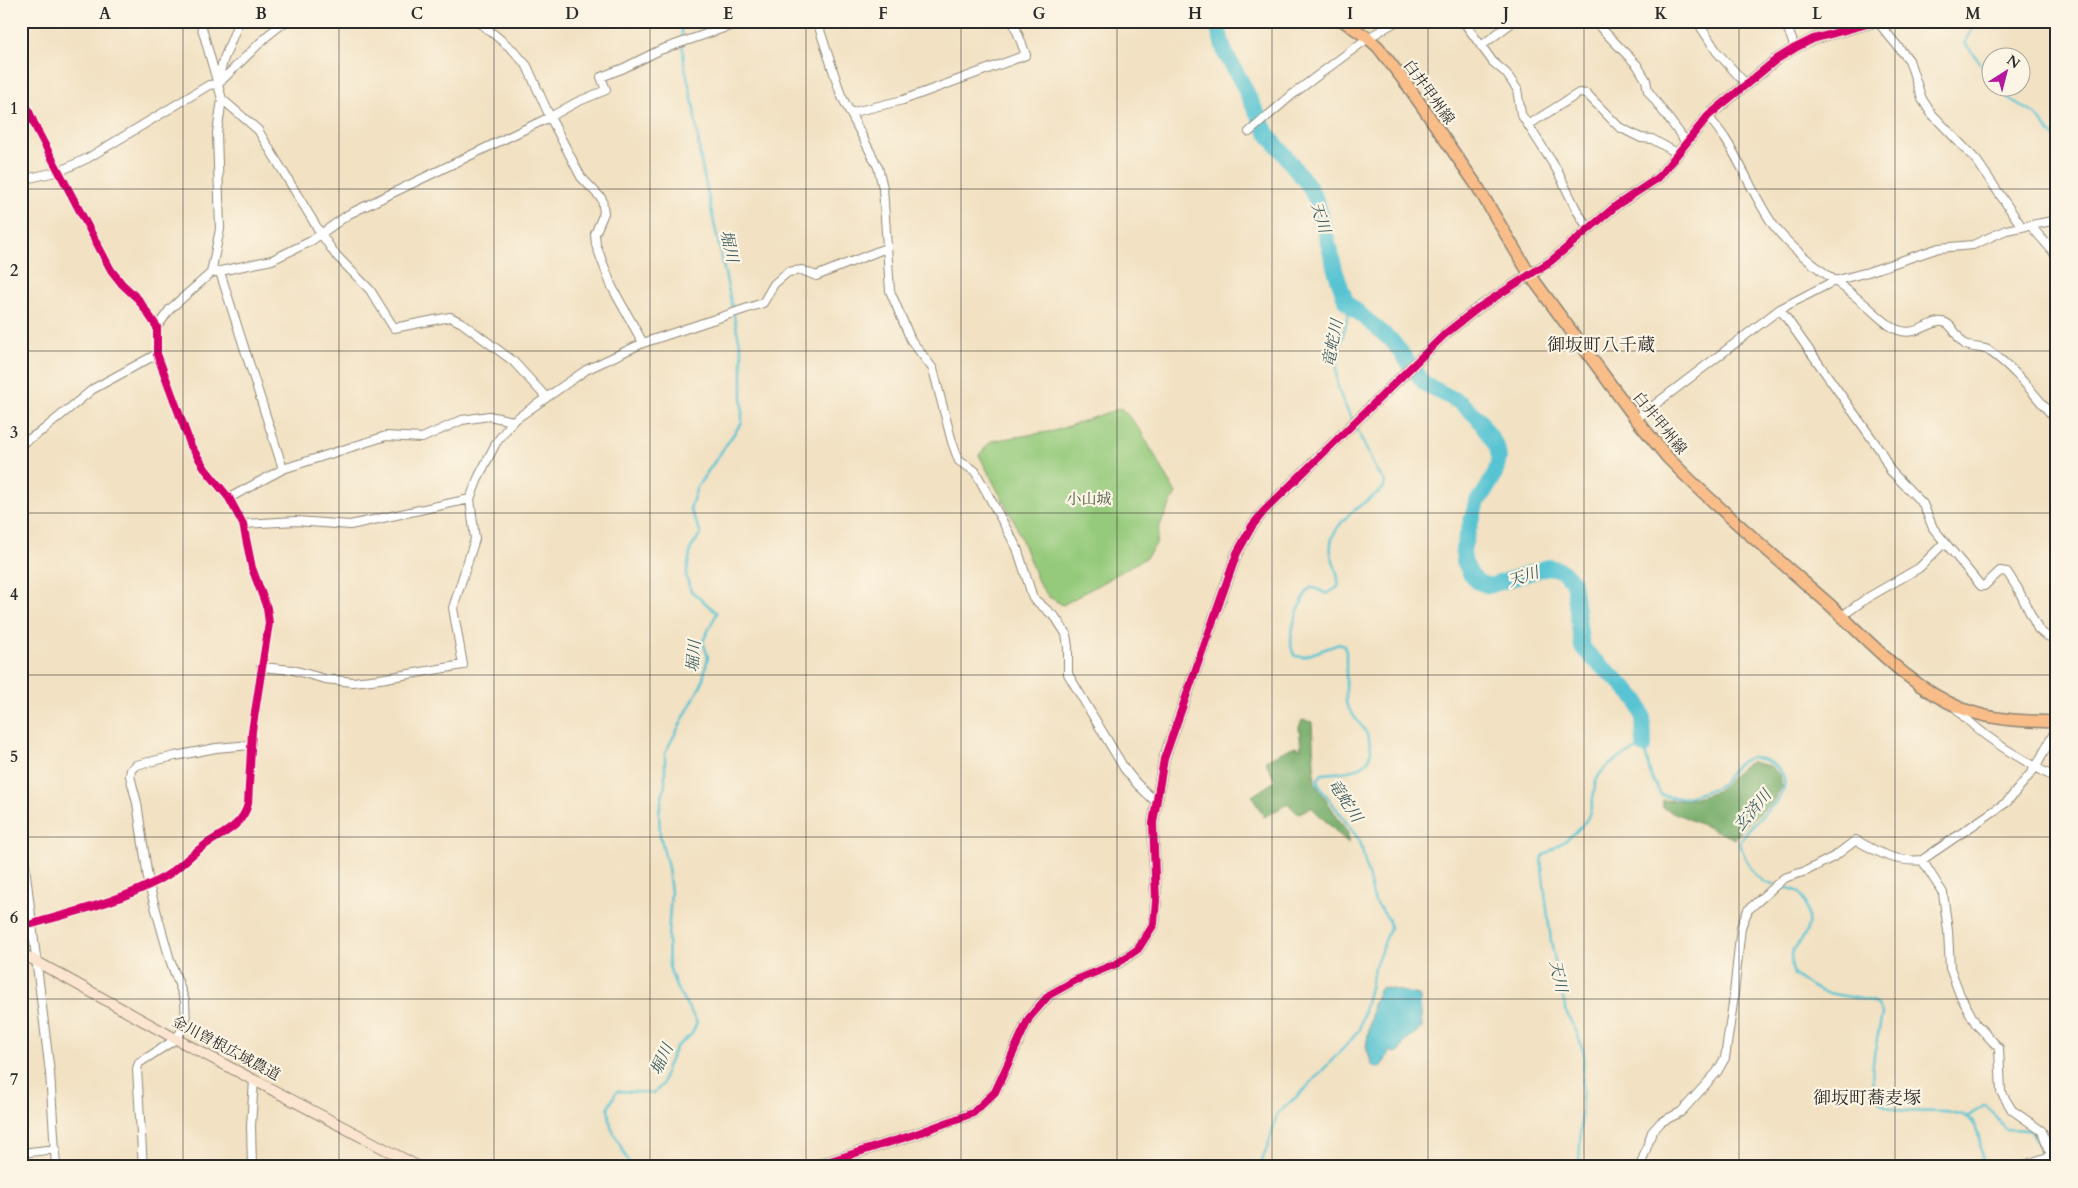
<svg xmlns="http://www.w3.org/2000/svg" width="2078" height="1188" viewBox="0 0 2078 1188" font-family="Cardo,'Noto Serif JP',serif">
	<rect width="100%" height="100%" fill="#fcf5e5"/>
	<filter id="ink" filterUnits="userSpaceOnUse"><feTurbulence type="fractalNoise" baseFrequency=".02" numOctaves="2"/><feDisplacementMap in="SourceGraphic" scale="10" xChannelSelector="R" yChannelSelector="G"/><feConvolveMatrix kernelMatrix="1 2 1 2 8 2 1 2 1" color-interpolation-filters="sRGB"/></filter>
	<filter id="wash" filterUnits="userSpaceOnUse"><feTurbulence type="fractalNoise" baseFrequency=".0096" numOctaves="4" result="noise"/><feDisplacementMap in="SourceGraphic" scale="20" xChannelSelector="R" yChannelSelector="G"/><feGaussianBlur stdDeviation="1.12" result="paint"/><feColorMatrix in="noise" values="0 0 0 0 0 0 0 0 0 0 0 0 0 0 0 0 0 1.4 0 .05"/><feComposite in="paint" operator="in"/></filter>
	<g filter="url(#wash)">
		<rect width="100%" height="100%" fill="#f2e1c2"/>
		<!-- green -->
		<path fill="#95ca7c" stroke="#607a54" d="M 1121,408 L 1139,428 L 1176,493 L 1160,525 L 1156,544 L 1147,557 L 1063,605 L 1049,597 L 1039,584 L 1015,523 L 979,455 L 991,441 L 1054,431 Z"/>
		<!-- forest -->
		<path fill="#78ae6c" stroke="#526c4c" d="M 1302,720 L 1312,722 L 1315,783 L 1348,833 L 1348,843 L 1311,807 L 1298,814 L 1288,804 L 1264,817 L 1252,796 L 1275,781 L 1265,760 L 1295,746 L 1301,749 L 1299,727 Z
			M 1751,762 L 1770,766 L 1780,775 L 1782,787 L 1771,804 L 1745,825 L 1735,839 L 1663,808 L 1662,800 C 1681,801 1709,799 1724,785 C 1733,776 1739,767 1751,762 Z"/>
		<!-- water -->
		<path fill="#59c4d3" stroke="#42787f" d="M 1382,987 L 1418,995 L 1420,998 L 1422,1028 L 1405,1041 L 1399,1052 L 1395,1053 L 1390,1051 L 1382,1066 L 1375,1068 L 1372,1065 L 1366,1047 L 1373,1005 L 1379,990 Z"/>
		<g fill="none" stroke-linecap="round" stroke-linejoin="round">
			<!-- stream -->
			<path stroke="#59c4d3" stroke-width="2.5" d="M 1977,21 L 1965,43 L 1990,76
				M 1999,88 L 2008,98 L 2035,114 L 2057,141
				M 1351,304 C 1346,325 1334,360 1337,380 C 1338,394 1346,407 1352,419
				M 1778,886 C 1798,889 1803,891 1807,911 C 1808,916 1809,922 1808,926 C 1803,948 1784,944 1794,975 L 1810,986 L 1823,992 L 1872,1001 L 1878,1006 L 1882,1014 C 1878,1037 1870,1064 1873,1086 C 1878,1127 1945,1103 1967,1117 C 1980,1125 1980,1145 1982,1159 L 1970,1167
				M 1967,1117 L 1985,1105 L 1995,1115 L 2005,1129 L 2031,1130 L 2041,1149 L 2038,1167
				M 631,1167 L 611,1127 L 608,1108 L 617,1091 L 654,1093 L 662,1085 L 667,1067 L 676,1047 L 692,1034 L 697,1022 L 676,987 L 669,966 L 668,937 L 671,893 L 668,868 L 660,835 L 659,812 L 665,784 L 665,753 L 702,683 L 708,657 L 703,641 L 717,613 L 691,591 L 686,576 L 691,548 L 701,533 L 690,509 L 697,487 L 742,422 L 742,353 L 701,162 L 694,108 L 684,63 L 681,21
				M 1259,1167 L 1269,1143 L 1277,1114 L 1305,1089 L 1350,1041 L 1359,1030 L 1376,964 L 1390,928 L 1389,920 L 1374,900 L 1360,841 L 1318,784 L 1318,779 L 1322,774 C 1339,772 1369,774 1371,751 C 1371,744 1368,736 1364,729 C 1357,720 1350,713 1346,703 L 1346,652 L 1344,646 L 1339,644 L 1303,657 L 1295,656 C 1284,641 1299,605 1308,590 L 1312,587 L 1327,594 L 1338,587 C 1340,574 1333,565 1331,553 C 1326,525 1364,503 1383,489 L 1385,482 L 1375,468 L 1356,427
				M 1579,1167 L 1584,1054 L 1577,1033 L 1566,1012 L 1551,941 L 1541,860 L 1543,856 C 1558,845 1577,834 1587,819 C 1593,808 1593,797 1595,785 C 1599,764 1627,755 1644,746 L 1651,776 L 1661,795 C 1667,797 1673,798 1680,798 C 1687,798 1714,789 1720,785 C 1730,777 1736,760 1751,758 C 1767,757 1790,771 1783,790 C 1775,810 1750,821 1740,842 C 1744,859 1754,881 1773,885"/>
			<!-- river -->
			<path stroke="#59c4d3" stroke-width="16" d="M 1216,21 L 1225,53 L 1240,79 L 1267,133 L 1309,186 L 1318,204 L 1335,270 L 1346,302 L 1392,341 L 1425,384 L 1461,403 L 1478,418 L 1497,447 L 1499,458 L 1495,474 L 1485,492 L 1477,501 L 1463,549 L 1464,561 L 1471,575 L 1478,582 L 1489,586 L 1548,567 C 1560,568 1566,573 1573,582 L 1582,647 L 1592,658 L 1620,682 L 1637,700 L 1643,716 L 1644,746"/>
		</g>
	</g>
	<g filter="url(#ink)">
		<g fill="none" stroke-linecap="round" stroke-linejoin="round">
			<defs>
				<path id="street" d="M 200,21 L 222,99 L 217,133 L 220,229 L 211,273
					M 478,21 L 513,50 L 527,66 L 550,117 L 581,177 L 602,199 L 604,213 L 595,234 L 596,245 L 612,287 L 643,343
					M 817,21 L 841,95 L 878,167 L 883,188 L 890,291 L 911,340 L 933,369 L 952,442 L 959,461 L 975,471 L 1017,548 L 1033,598 L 1056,618 L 1066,634 L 1068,647 L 1068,674 L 1124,768 L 1137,784 L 1156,802
					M 1463,21 L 1493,62 L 1506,73 L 1517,89 L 1521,114 L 1557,170 L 1576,209 L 1589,230
					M 1594,21 L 1637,65 L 1646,80 L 1648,91 L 1686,142
					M 1697,21 L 1717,52 L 1745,83
					M 1782,21 L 1788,29 L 1795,48
					M 1877,21 L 1909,60 L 1922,99 L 1931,113 L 1977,161 L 2022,227
					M 1837,32 L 1845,21
					M 1481,46 L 1514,21
					M 218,81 L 223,61 L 239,21
					M 21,93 L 37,130 L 111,270 L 122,284 L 138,299 L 157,327 L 157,354 L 191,446 L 206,470 L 229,498 L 243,524 L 252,568 L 267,608 L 269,623 L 252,731 L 248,804 C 242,827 222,833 205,845 C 191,854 180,868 166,876 C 128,899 74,912 32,924
					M 222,99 L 258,130 L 321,234 L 335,254 L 370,290 L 394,328 L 450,317 L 462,323 L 513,361 L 545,396
					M 850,113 L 903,100 L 1026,55 L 1013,21
					M 1708,116 C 1714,124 1721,132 1726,140 C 1744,168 1755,200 1774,226 C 1797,256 1829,275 1857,298 C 1868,306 1878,317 1889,325 C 1915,344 1931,316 1946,323 C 1955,327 1957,340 1966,345 C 1973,348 1982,347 1988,350 C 2015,368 2036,397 2057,421
					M 1528,125 L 1579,93 L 1587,94 L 1619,127 L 1641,138 L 1652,139 L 1677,153
					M 1249,132 L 1293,94 L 1368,38 L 1397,21
					M 21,180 L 60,171 L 88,158 L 209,85 L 218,84 L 268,35 L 286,21
					M 2030,225 L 2057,256
					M 220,272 L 283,469
					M 1780,309 L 1880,450 L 1890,470 L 1923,504 L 1933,528 L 1981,586 L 1984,586 L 2000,571 L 2007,572 L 2018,589 L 2038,629 L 2045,635 L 2057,640
					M 157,327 L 170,309 L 211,273 L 272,260 L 311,241 L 349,214 L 550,117 L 577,102 L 606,90 L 601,77 L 624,68 L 660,50 L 744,21
					M 1636,419 L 1780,309 L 1834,281 L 1868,272 L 1939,248 L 1973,245 L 2006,230 L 2057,220
					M 21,444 L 43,430 L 93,389 L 157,354
					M 229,498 L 283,469 L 386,436 L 422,438 L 462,420 L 489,416 L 513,421
					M 243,524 L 296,521 L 350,525 L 470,499
					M 1842,616 L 1867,598 L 1919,568 L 1944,543
					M 21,660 L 21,664
					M 261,667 L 293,670 L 325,679 L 353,682 L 380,679 L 463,665 L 453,608 L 475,539 L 470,499 L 479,476 L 496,443 L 513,421 L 586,370 L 643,343 L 763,303 L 774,284 L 788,272 L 802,270 L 816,276 L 886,248
					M 1955,707 C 1983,739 2020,758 2057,779
					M 21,833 L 50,1073 L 56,1167
					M 1922,860 L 1943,893 L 1948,931 L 1950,968 L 1960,995 L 1976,1024 L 1999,1048 L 2001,1092 L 2012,1110 L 2042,1131 L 2055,1167
					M 21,938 L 33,933
					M 21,1153 L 56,1149
					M 143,1167 L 137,1069 L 139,1063 L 176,1039 L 186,1024 L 185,1001 L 170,960 L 149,885 L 137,803 L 130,776 L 131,770 L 136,765 L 175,756 L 216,748 L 251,745
					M 252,1167 L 251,1126 L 254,1080
					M 1640,1167 L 1652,1132 L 1661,1122 L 1681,1112 L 1717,1072 L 1725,1058 L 1733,1003 L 1741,927 L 1748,910 L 1784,878 L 1806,871 L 1835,856 L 1856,840 C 1877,852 1897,863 1922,860 L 2007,802 L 2036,767 L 2057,727
					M 2018,1167 L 2057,1154"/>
				<path id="secondary" d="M 21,953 L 176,1039 L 419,1167
					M 811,1167 L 913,1135 L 973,1113 L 995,1092 L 1029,1018 L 1049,995 L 1076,980 L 1118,963 L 1138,949 L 1154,924 L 1156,901 L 1153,823 L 1164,759 L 1237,553 L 1252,526 L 1264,511 L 1445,334 L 1478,308 L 1551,261 L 1617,205 L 1658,178 L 1708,116 L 1777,59 L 1795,48 L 1813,39 L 1878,21"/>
				<path id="primary" d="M 1343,21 L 1368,38 L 1378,47 L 1408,86 L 1477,186 L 1530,275 L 1636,419 L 1667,457 L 1690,480 C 1735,523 1782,563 1829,604 C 1870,642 1910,688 1963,709 C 1994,721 2024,721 2057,722"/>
			</defs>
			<!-- street casing -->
			<use href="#street" stroke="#8e8676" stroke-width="10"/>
			<!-- secondary casing -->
			<use href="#secondary" stroke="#8e8676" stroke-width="12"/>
			<!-- primary casing -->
			<use href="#primary" stroke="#8e8676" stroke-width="14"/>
			<!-- street -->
			<use href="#street" stroke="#fff" stroke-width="8"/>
			<!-- secondary -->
			<use href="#secondary" stroke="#fce5d0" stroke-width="10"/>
			<!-- primary -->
			<use href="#primary" stroke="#f8bd89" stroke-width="11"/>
			<defs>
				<path id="cycleway" d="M 21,93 L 37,130 L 111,270 L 122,284 L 138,299 L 157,327 L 157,354 L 191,446 L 206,470 L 229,498 L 243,524 L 252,568 L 267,608 L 269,623 L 252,731 L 248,804 C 242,827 222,833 205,845 C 191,854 180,868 166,876 C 128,899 74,912 32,924
					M 811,1167 L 913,1135 L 973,1113 L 995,1092 L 1029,1018 L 1049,995 L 1076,980 L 1118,963 L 1138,949 L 1154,924 L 1156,901 L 1153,823 L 1164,759 L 1237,553 L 1252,526 L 1264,511 L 1445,334 L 1478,308 L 1551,261 L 1617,205 L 1658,178 L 1708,116 L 1777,59 L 1795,48 L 1813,39 L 1878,21"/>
			</defs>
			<!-- cycleway casing -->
			<use href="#cycleway" stroke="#fcf5e5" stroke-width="11"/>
			<!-- cycleway -->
			<use href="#cycleway" stroke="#d6006c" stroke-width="8"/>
		</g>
	</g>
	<!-- grid -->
	<path fill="none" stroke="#2b2b2b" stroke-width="1" stroke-opacity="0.55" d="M 183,21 L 183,1167M 339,21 L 339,1167M 494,21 L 494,1167M 650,21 L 650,1167M 806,21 L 806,1167M 961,21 L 961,1167M 1117,21 L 1117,1167M 1272,21 L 1272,1167M 1428,21 L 1428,1167M 1584,21 L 1584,1167M 1739,21 L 1739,1167M 1895,21 L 1895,1167M 21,189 L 2057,189M 21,351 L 2057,351M 21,513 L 2057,513M 21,675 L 2057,675M 21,837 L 2057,837M 21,999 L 2057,999"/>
	<g text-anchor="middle" stroke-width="4.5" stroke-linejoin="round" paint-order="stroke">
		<!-- street labels -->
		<g font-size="15" fill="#2b2b2b" stroke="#fcf5e5">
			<text transform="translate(1429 92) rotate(54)" y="5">白井甲州線</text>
			<text transform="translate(1660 423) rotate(51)" y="5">白井甲州線</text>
			<text transform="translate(226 1048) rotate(28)" y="5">金川曽根広域農道</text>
		</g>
		<!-- park labels -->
		<g font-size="15" fill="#4b5b43" stroke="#fcf5e5">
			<text x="1089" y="504">小山城</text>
		</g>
		<!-- water labels -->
		<g font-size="16" font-style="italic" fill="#39595d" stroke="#fcf5e5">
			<text transform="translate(1321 217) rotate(72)" y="6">天川</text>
			<text transform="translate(730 246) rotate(78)" y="6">堀川</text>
			<text transform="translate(1332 343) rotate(-79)" y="6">竜蛇川</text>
			<text transform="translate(1523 576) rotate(-18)" y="6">天川</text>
			<text transform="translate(693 656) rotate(-86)" y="6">堀川</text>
			<text transform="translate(1346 800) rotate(57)" y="6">竜蛇川</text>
			<text transform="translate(1752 810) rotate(-50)" y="6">玄済川</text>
			<text transform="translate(1559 976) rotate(78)" y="6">天川</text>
			<text transform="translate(661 1059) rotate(-65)" y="6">堀川</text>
		</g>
		<!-- quarter labels -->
		<g font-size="18" fill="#2b2b2b" stroke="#fcf5e5">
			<text x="1601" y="351">御坂町八千蔵</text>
			<text x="1867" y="1104">御坂町蕎麦塚</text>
		</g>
	</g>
	<!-- margin -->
	<rect width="2078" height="1188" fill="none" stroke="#fcf5e5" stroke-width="55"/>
	<!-- north arrow -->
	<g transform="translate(2006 72) rotate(36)"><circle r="24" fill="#fcf5e5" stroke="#a8a49b"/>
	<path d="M0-4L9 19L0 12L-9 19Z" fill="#b5179e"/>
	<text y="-8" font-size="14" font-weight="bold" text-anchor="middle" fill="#2b2b2b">N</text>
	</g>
	<rect x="28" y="28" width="2022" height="1132" fill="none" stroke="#2b2b2b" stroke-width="2"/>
	<g font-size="16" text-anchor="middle" font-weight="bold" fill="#2b2b2b">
		<text x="105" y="19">A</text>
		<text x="261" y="19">B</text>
		<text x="417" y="19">C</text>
		<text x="572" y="19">D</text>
		<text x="728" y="19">E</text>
		<text x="883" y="19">F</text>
		<text x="1039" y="19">G</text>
		<text x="1195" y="19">H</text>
		<text x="1350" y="19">I</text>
		<text x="1506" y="19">J</text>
		<text x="1661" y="19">K</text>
		<text x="1817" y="19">L</text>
		<text x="1973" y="19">M</text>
		<text x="14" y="114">1</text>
		<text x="14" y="276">2</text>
		<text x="14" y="438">3</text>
		<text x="14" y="600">4</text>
		<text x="14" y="762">5</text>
		<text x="14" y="923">6</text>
		<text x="14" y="1085">7</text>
	</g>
</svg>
